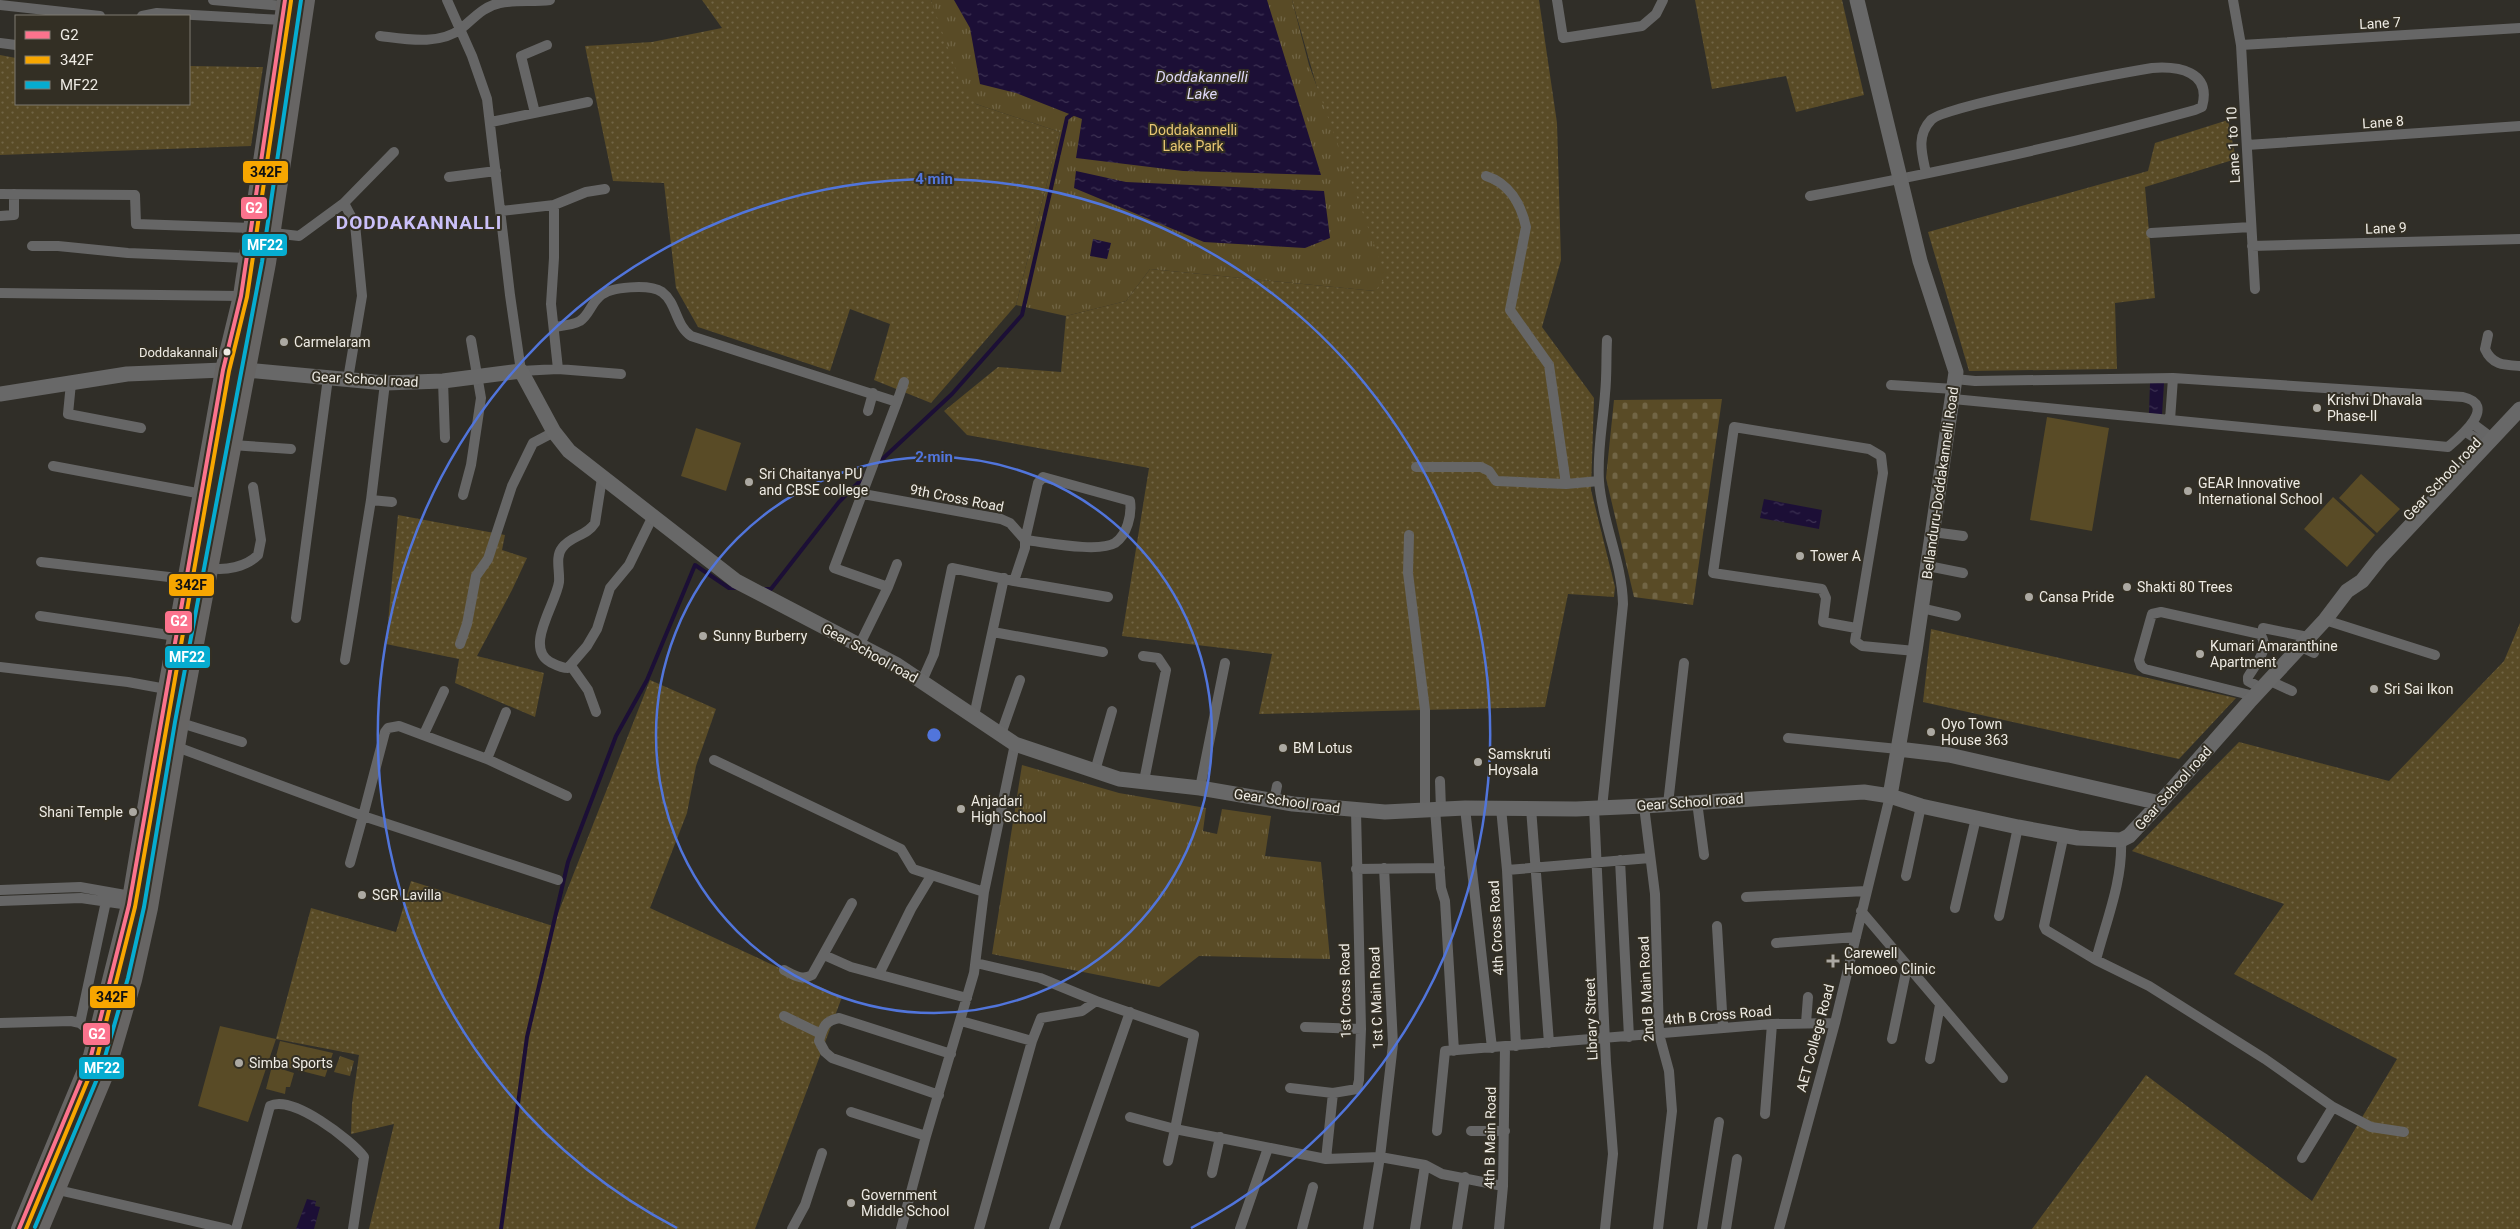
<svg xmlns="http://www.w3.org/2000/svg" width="2520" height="1229" viewBox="0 0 2520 1229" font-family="Roboto,sans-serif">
	<defs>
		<pattern id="grass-dots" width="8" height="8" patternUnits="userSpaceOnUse" patternTransform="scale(1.25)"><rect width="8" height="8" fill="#594b26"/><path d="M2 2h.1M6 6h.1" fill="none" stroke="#716545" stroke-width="1.8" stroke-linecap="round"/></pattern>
		<pattern id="cemetery-stones" width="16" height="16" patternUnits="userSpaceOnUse" patternTransform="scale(1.25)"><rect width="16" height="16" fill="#594b26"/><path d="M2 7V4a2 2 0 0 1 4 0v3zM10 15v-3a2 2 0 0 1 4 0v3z" fill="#716545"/></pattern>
		<pattern id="park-tufts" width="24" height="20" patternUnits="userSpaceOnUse" patternTransform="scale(1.25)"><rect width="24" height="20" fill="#594b26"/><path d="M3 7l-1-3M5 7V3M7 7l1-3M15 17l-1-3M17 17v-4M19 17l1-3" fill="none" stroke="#716545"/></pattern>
		<pattern id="water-ripples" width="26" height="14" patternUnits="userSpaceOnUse" patternTransform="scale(1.25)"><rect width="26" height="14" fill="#1c0f36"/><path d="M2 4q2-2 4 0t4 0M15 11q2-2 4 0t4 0" fill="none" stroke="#3d3253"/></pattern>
	</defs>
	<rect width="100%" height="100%" fill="#302e28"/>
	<!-- grass -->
	<path fill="url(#grass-dots)" d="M 702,0 L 931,0 L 976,104 L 1060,132 L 1016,305 L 931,403 L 874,380 L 890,324 L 850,309 L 830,371 L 698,327 L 676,288 L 664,183 L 613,181 L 585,46 L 652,42 L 722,28 Z
		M 1292,0 L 1539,0 L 1557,123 L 1561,260 L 1542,327 L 1594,398 L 1591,490 L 1615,587 L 1614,597 L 1568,594 L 1545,707 L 1259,714 L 1272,654 L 1122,636 L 1149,468 L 967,435 L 944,411 L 998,367 L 1061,372 L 1066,316 L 1126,301 L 1150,269 L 1375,291 Z
		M 1695,0 L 1842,0 L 1864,95 L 1796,112 L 1786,76 L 1712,89 Z
		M 0,55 L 16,58 L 16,104 L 189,104 L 189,66 L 263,67 L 251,146 L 0,155 Z
		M 2228,120 L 2236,159 L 2145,187 L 2155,298 L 2115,303 L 2117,369 L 1969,371 L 1928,232 L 2148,171 L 2155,143 Z
		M 398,515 L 505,535 L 502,550 L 527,558 L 512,590 L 477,656 L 544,673 L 535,717 L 455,683 L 459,659 L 386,644 Z
		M 2520,623 L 2520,1229 L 2032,1229 L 2146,1075 L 2312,1201 L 2397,1059 L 2234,974 L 2284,904 L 2132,851 L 2239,742 L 2389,781 L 2504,661 Z
		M 1931,629 L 2236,698 L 2179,759 L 1923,702 Z
		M 650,680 L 716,709 L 696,766 L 687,813 L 650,908 L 842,997 L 755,1229 L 369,1229 L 394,1124 L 351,1134 L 352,1104 L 359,1055 L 276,1039 L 311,908 L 396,932 L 411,881 L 553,926 Z"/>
	<!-- cemetery -->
	<path fill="url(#cemetery-stones)" d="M 1722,399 L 1693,605 L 1634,597 L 1606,478 L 1614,400 Z"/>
	<!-- park -->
	<path fill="url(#park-tufts)" d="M 931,0 L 1292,0 L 1309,65 L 1386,277 L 1375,291 L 1150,269 L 1126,301 L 1066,316 L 1016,305 L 1060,132 L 976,104 L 962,88 Z
		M 1022,765 L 1119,793 L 1206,808 L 1203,831 L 1217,834 L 1222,809 L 1271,816 L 1265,856 L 1321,862 L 1330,959 L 1199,956 L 1159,987 L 992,954 Z
		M 340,1056 L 354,1061 L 350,1076 L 334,1072 Z"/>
	<!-- garden -->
	<path fill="#594b26" d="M 2047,417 L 2109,428 L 2092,531 L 2030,520 Z
		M 696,428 L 741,443 L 726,491 L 681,476 Z
		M 2361,474 L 2400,509 L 2377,533 L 2339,498 Z
		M 2333,497 L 2375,535 L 2347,567 L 2304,529 Z
		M 220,1026 L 276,1039 L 248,1122 L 198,1106 Z
		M 280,1041 L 333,1053 L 325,1077 L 274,1064 Z
		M 272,1066 L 294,1073 L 290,1087 L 286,1087 L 285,1094 L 266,1089 Z"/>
	<!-- water -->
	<path fill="url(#water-ripples)" d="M 954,0 L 1267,0 L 1321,175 L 1183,171 L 1076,158 L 1082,119 L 1016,93 L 980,84 L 970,28 Z
		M 1076,171 L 1126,182 L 1324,191 L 1330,238 L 1305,248 L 1204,242 L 1074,188 Z
		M 1093,239 L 1111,243 L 1107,259 L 1090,256 Z
		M 2150,383 L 2164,383 L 2162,415 L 2149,413 Z
		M 1764,499 L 1822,510 L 1819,529 L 1760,518 Z
		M 307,1199 L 316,1201 L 315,1206 L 320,1207 L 314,1229 L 296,1229 Z"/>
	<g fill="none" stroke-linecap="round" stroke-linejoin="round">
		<!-- stream -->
		<path stroke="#1c0f36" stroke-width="4" d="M 876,465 L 952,394 L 1022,315 L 1067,118 L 1074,113
			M 763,589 L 771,589 L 839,502 L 866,475
			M 501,1229 L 527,1037 L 568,862 L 616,736 L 647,680 L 695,565 L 729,588 L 736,588"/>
		<!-- street -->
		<path stroke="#666" stroke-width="10" d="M 213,0 L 284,6
			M 447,0 L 472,56 L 487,99 L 510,295 L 521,371 L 558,369 L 551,304 L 554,258 L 554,205 L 586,192 L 605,189
			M 1557,0 L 1563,38 L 1642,26 L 1656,14 L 1663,0
			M 2233,0 L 2241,45 L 2255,289
			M 0,5 L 100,16
			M 142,16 L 157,13 L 283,20
			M 380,36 C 405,39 440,46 462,28 C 474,18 484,6 500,3 C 516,0 534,2 550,0
			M 0,43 L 16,45
			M 2241,45 L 2520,28
			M 535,113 L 521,56 L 547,45
			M 491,122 L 588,102
			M 2247,145 L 2520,126
			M 1486,176 C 1509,183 1521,204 1526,227 L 1510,310 L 1549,365 L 1566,484
			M 449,177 L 496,171
			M 0,194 L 135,195 L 136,224 L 252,228
			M 1810,196 C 1940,172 2069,145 2195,110 L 2202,107 C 2212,71 2178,66 2152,68 C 2122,73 1944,106 1931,120 C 1916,136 1922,154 1926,173
			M 344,203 L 355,224 L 362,296 L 348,379
			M 501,211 L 554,205
			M 0,216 L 14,215 L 14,194
			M 273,233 L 299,236 L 344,203 L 394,152
			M 2151,233 L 2251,227
			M 32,246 L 58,246 L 128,253 L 247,258
			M 2252,246 L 2520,239
			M 0,293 L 241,296
			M 554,327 C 562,326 573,325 580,321 C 589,315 591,304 599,297 C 610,286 650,284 662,292 C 677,303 675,325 691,336 L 897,402 L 834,568 L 888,587 L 859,646
			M 2488,335 L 2485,349 C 2492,365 2504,365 2520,366
			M 558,369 L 621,374
			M 2173,378 L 2463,397 C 2498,405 2461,436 2448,447 L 2170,420 Z
			M 1955,379 L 1975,381 L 2173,378
			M 443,381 L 445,438
			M 71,383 L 68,414 L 141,428
			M 1891,385 L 1954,389
			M 1953,399 L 2170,420
			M 897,402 L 904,382
			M 868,411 L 873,393
			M 2472,423 L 2492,438
			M 2466,432 L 2486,445
			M 232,445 L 291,449
			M 53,466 L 202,494
			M 1416,467 L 1481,467 L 1489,471 L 1496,481 L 1566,484 L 1599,481
			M 602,478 L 595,523 C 587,536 570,536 562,548 C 555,557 560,571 559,582 C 556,604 524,647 550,662 C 556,665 561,668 568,668 L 587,646 L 597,629 L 610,588 L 629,565 L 652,518
			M 863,494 L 1001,519 L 1010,523 L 1025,540
			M 463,495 L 471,465 L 481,398 L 471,340
			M 371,500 L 392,502
			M 1933,532 L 1963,536
			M 1409,535 L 1408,573 L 1425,710 L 1425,810
			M 41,562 L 186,579
			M 1928,566 L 1963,573
			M 209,568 C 225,571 246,567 258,555 L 261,540 L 253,487
			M 1014,581 L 1025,548 L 1025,540 L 1038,483 L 1043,477 L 1130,501 C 1132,515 1127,535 1115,543 C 1098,553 1045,542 1025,540
			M 888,587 L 897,564
			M 1921,608 L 1956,616
			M 40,616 L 176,636
			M 296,618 L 328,378
			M 2325,620 L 2435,655
			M 1856,628 L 1823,622 L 1826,598 L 1822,589 L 1713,573 L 1734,427 L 1869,449 L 1881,456 L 1883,473 L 1855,641 L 1862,646 L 1915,651
			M 2263,628 L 2308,637
			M 993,632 L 1103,652
			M 460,644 L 467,624 L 476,576 L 488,559 L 512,486 L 533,443 L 554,432
			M 2299,646 L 2314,653
			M 1143,656 L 1158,658 L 1166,670 L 1144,781
			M 345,660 L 371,500 L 385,383
			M 571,666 L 588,690 L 596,712
			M 0,667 L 128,682 L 166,689
			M 2268,680 L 2292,691
			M 922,681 L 934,654 L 952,568 L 1014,581 L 1108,597
			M 2254,696 L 2145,669 L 2141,666 L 2139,660 L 2152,614 L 2161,612 L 2260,634 C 2271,648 2255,665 2248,677 L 2248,681 L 2261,688
			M 974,716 L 1004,578
			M 181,723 L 242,742
			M 424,734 L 444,691
			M 1001,734 L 1020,680
			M 1788,738 L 1898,749
			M 177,747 L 363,816 L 385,732 L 388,728 L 399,726 L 487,759 L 567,796
			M 487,759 L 506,712
			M 714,760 L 901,849 L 913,869 L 984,892
			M 1095,771 L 1112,711
			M 1440,781 L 1441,809
			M 1200,788 L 1225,663
			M 1274,801 L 1277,786
			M 1697,802 L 1704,855
			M 1668,804 L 1684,663
			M 1644,806 L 1655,894 L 1659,1034 L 1669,1071 L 1672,1111 L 1658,1229
			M 1465,808 L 1492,1048
			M 1501,808 L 1507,870 L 1516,1046
			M 1531,808 L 1549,1043
			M 1594,808 L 1606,1063 L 1613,1154 L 1605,1229
			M 1602,808 L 1623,604 C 1622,561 1602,523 1599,481 C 1597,451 1603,423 1605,394 C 1607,376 1606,358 1607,340
			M 1435,809 L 1441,888 L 1445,901 L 1454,1051
			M 2064,834 L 2044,926 L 2046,930 L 2096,960
			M 2121,840 C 2123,881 2106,921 2096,960 L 2149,986 L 2265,1059 L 2333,1107 L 2371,1127 L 2404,1132
			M 1620,860 L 1629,1037
			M 350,863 L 363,816 L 558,880
			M 1356,869 L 1440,868
			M 1507,870 L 1650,858
			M 1906,876 L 1921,806
			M 0,890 L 80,887 L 131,896
			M 1746,897 L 1866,891
			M 0,901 L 81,898 L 129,905
			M 1955,908 L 1976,818
			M 1861,911 L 2003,1078
			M 1999,916 L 2018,827
			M 1717,926 L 1723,1028
			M 1776,943 L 1856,937
			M 824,955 L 851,967 L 967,998
			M 976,963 L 1040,978 L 1096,1001
			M 784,970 C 794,975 802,981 812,975 L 852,903
			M 879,974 L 911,909 L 931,876
			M 784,1016 L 821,1034
			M 961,1021 L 1032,1041
			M 0,1023 L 71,1021 L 80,1023 L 96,1036
			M 80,1023 L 108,892
			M 1806,1023 L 1808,997
			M 1305,1027 L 1361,1029
			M 1892,1039 L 1907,967
			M 1930,1059 L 1940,1005
			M 1290,1088 L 1333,1093
			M 939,1095 L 832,1058 L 825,1052 L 819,1041 C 823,1028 824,1021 839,1018 L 951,1054
			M 851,1112 L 926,1136
			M 1765,1114 L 1772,1024
			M 1130,1117 L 1175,1129 L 1168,1161
			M 1437,1131 L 1445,1051 L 1772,1024 L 1835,1023
			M 1471,1131 L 1505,1131
			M 2302,1158 L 2333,1107
			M 1326,1159 L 1333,1093 L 1357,1089 L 1359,1080 L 1361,1029 L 1356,811
			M 1212,1173 L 1220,1137
			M 58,1190 L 228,1229
			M 236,1229 L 270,1106 C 292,1094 351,1140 364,1157 L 353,1229
			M 792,1229 L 805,1205 L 822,1153
			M 901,1229 L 926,1136 L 974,973 L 984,892 L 1015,744
			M 979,1229 L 1032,1041 L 1041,1018 L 1082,1011 L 1096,1001 L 1194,1035 L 1175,1129 L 1326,1159 L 1380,1157 L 1425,1165 L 1442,1174 L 1503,1186
			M 1054,1229 L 1130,1012
			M 1240,1229 L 1268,1148
			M 1302,1229 L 1313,1187
			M 1368,1229 L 1380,1157 L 1393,1044 L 1384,868
			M 1415,1229 L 1425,1165
			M 1457,1229 L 1465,1177
			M 1499,1229 L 1503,1186 L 1505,1047
			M 1702,1229 L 1719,1122
			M 1726,1229 L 1737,1159
			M 1779,1229 L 1835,1023 L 1890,796"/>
		<!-- secondary -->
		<path stroke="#686868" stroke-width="15" d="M 1857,0 L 1920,261 L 1956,372 L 1915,651 L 1890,796
			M 246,370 L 385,383 L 443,381 L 521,371 L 554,432 L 569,451 L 736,581 L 897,665 L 1015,744 L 1119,779 L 1200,788 L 1293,804 L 1385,812 L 1465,808 L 1576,809 L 1644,806 L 1864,792 L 1890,796 L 1921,806 L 2018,827 L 2078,838 L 2121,840 L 2129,836 L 2160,803 L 2249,702 L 2325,620 L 2347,591 L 2362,581 L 2381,557 L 2520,409
			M 0,394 L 127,374 L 223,370
			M 1898,749 L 1949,755 L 2160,803"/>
		<!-- primary -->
		<path stroke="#676564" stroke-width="16" d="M 19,1229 L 91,1056 L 129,905 L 155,749 L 223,370 L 241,296 L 285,0
			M 41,1229 L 108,1069 L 134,980 L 150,908 L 181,723 L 268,263 L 307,0"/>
		<defs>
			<path id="bus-1" d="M 19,1229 L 91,1056 L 129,905 L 223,370 L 241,296 L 285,0"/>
			<path id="bus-2" d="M 26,1229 L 97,1058 L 135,907 L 229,371 L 247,297 L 291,1"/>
			<path id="bus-3" d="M 35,1227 L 102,1067 L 128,978 L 144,907 L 175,722 L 262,262 L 301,0"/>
		</defs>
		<!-- bus-1 casing -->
		<use href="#bus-1" stroke="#332f24" stroke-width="8"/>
		<!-- bus-2 casing -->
		<use href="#bus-2" stroke="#332f24" stroke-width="8"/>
		<!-- bus-3 casing -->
		<use href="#bus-3" stroke="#332f24" stroke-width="8"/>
		<!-- bus-1 -->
		<use href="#bus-1" stroke="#fc738d" stroke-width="4"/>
		<!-- bus-2 -->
		<use href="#bus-2" stroke="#f7a600" stroke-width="4"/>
		<!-- bus-3 -->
		<use href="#bus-3" stroke="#06acd0" stroke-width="4"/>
	</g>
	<!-- distance rings -->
	<g fill="none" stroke="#5175db" stroke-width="2.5">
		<circle cx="934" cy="735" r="278"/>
		<path d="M677 1228A556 556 0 1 1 1191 1228"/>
	</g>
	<!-- markers -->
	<g fill="#aca9a2" stroke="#332f24" stroke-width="2">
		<circle cx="284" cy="342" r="5"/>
		<circle cx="2317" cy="408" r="5"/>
		<circle cx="749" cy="482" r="5"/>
		<circle cx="2188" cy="491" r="5"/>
		<circle cx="1800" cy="556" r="5"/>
		<circle cx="2127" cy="587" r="5"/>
		<circle cx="2029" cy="597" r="5"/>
		<circle cx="703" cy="636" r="5"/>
		<circle cx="2200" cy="654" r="5"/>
		<circle cx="2374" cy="689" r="5"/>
		<circle cx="1931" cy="732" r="5"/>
		<circle cx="1283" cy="748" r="5"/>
		<circle cx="1478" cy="762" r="5"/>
		<circle cx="961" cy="809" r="5"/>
		<circle cx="133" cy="812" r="5"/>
		<circle cx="362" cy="895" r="5"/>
		<path d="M1830.5 953.5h5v5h5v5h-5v5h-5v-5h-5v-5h5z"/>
		<circle cx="239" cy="1063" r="5"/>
		<circle cx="851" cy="1203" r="5"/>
	</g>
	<circle fill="#eeebe4" stroke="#332f24" stroke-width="2" cx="227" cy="352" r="4.5"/>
	<g text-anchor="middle" stroke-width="4" stroke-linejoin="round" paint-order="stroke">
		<!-- bus labels -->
		<g font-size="13" fill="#eeebe4" stroke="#332f24" text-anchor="end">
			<text x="218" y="357">Doddakannali</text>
		</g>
		<!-- street labels -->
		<g font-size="14" fill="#eeebe4" stroke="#332f24">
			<text transform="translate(2380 23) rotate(-3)" y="5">Lane 7</text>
			<text transform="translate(2383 122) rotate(-4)" y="5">Lane 8</text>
			<text transform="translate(2233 145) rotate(-93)" y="5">Lane 1 to 10</text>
			<text transform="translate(2386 228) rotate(-2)" y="5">Lane 9</text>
			<text transform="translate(365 379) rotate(3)" y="5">Gear School road</text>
			<text transform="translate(2442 479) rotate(-47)" y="5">Gear School road</text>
			<text transform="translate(1940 483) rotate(-82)" y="5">Bellanduru-Doddakannelli Road</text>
			<text transform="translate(957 498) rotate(11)" y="5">9th Cross Road</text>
			<text transform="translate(870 653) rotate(29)" y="5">Gear School road</text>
			<text transform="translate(2173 788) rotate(-48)" y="5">Gear School road</text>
			<text transform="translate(1287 801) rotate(8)" y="5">Gear School road</text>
			<text transform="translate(1690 802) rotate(-4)" y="5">Gear School road</text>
			<text transform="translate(1496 928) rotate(-93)" y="5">4th Cross Road</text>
			<text transform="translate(1646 989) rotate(-93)" y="5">2nd B Main Road</text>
			<text transform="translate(1345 991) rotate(-91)" y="5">1st Cross Road</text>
			<text transform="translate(1376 998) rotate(-92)" y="5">1st C Main Road</text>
			<text transform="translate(1718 1015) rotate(-5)" y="5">4th B Cross Road</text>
			<text transform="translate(1591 1019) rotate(-92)" y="5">Library Street</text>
			<text transform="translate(1815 1038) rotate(-75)" y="5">AET College Road</text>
			<text transform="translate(1490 1138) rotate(-89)" y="5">4th B Main Road</text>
		</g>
		<!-- park labels -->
		<g font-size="14" fill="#e8c673" stroke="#332f24">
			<text x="1193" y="135">Doddakannelli<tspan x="1193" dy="16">Lake Park</tspan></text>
		</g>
		<!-- poi labels -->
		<g font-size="14" fill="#eeebe4" stroke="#332f24" text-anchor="start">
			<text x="294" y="347">Carmelaram</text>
			<text x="2327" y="405">Krishvi Dhavala<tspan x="2327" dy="16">Phase-II</tspan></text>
			<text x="759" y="479">Sri Chaitanya PU<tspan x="759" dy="16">and CBSE college</tspan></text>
			<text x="2198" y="488">GEAR Innovative<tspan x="2198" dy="16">International School</tspan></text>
			<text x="1810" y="561">Tower A</text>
			<text x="2137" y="592">Shakti 80 Trees</text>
			<text x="2039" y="602">Cansa Pride</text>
			<text x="713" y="641">Sunny Burberry</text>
			<text x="2210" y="651">Kumari Amaranthine<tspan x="2210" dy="16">Apartment</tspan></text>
			<text x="2384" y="694">Sri Sai Ikon</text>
			<text x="1941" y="729">Oyo Town<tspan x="1941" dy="16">House 363</tspan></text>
			<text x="1293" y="753">BM Lotus</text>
			<text x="1488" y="759">Samskruti<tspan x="1488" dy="16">Hoysala</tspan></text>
			<text x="971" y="806">Anjadari<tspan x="971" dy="16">High School</tspan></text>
			<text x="123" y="817" text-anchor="end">Shani Temple</text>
			<text x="372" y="900">SGR Lavilla</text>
			<text x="1844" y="958">Carewell<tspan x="1844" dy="16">Homoeo Clinic</tspan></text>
			<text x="249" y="1068">Simba Sports</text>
			<text x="861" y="1200">Government<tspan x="861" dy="16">Middle School</tspan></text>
		</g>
		<!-- water labels -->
		<g font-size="15" font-style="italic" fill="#ded9f8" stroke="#332f24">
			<text x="1202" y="82">Doddakannelli<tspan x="1202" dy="17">Lake</tspan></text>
		</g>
		<!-- district labels -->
		<g font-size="19" font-weight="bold" letter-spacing="1" fill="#cac0f9" stroke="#332f24">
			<text x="419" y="229">DODDAKANNALLI</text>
		</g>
	</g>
	<circle cx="934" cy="735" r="8" fill="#5175db" stroke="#332f24" stroke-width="2.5"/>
	<g font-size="15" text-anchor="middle" font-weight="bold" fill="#5175db" stroke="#332f24" stroke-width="4" stroke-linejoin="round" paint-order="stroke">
		<text x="934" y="184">4 min</text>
		<text x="934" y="462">2 min</text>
	</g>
	<g stroke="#332f24" stroke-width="2">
		<rect x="242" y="160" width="47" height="24" rx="5" fill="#f7a600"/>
		<rect x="240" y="196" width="28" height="24" rx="5" fill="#fc738d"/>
		<rect x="241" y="233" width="47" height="24" rx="5" fill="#06acd0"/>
		<rect x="168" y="573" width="47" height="24" rx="5" fill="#f7a600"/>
		<rect x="164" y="610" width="29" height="24" rx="5" fill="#fc738d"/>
		<rect x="164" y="645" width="47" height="24" rx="5" fill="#06acd0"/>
		<rect x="89" y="985" width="47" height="24" rx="5" fill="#f7a600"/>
		<rect x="82" y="1022" width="29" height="24" rx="5" fill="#fc738d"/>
		<rect x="78" y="1056" width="47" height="24" rx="5" fill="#06acd0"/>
	</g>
	<g font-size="14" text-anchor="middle" font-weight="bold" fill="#fff">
		<text x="254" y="213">G2</text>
		<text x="265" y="250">MF22</text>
		<text x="179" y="626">G2</text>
		<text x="187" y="662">MF22</text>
		<text x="97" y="1039">G2</text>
		<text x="102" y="1073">MF22</text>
	</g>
	<g font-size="14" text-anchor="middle" font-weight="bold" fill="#111">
		<text x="266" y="177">342F</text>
		<text x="191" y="590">342F</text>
		<text x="112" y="1002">342F</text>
	</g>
	<!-- legend -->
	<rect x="15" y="15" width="175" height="90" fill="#332f24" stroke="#7e7a71"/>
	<rect x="25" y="31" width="25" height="8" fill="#fc738d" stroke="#7e7a71"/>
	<text x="60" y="40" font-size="15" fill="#eeebe4">G2</text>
	<rect x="25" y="56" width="25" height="8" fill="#f7a600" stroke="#7e7a71"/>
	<text x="60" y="65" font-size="15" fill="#eeebe4">342F</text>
	<rect x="25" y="81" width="25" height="8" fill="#06acd0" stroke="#7e7a71"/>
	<text x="60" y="90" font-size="15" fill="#eeebe4">MF22</text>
</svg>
